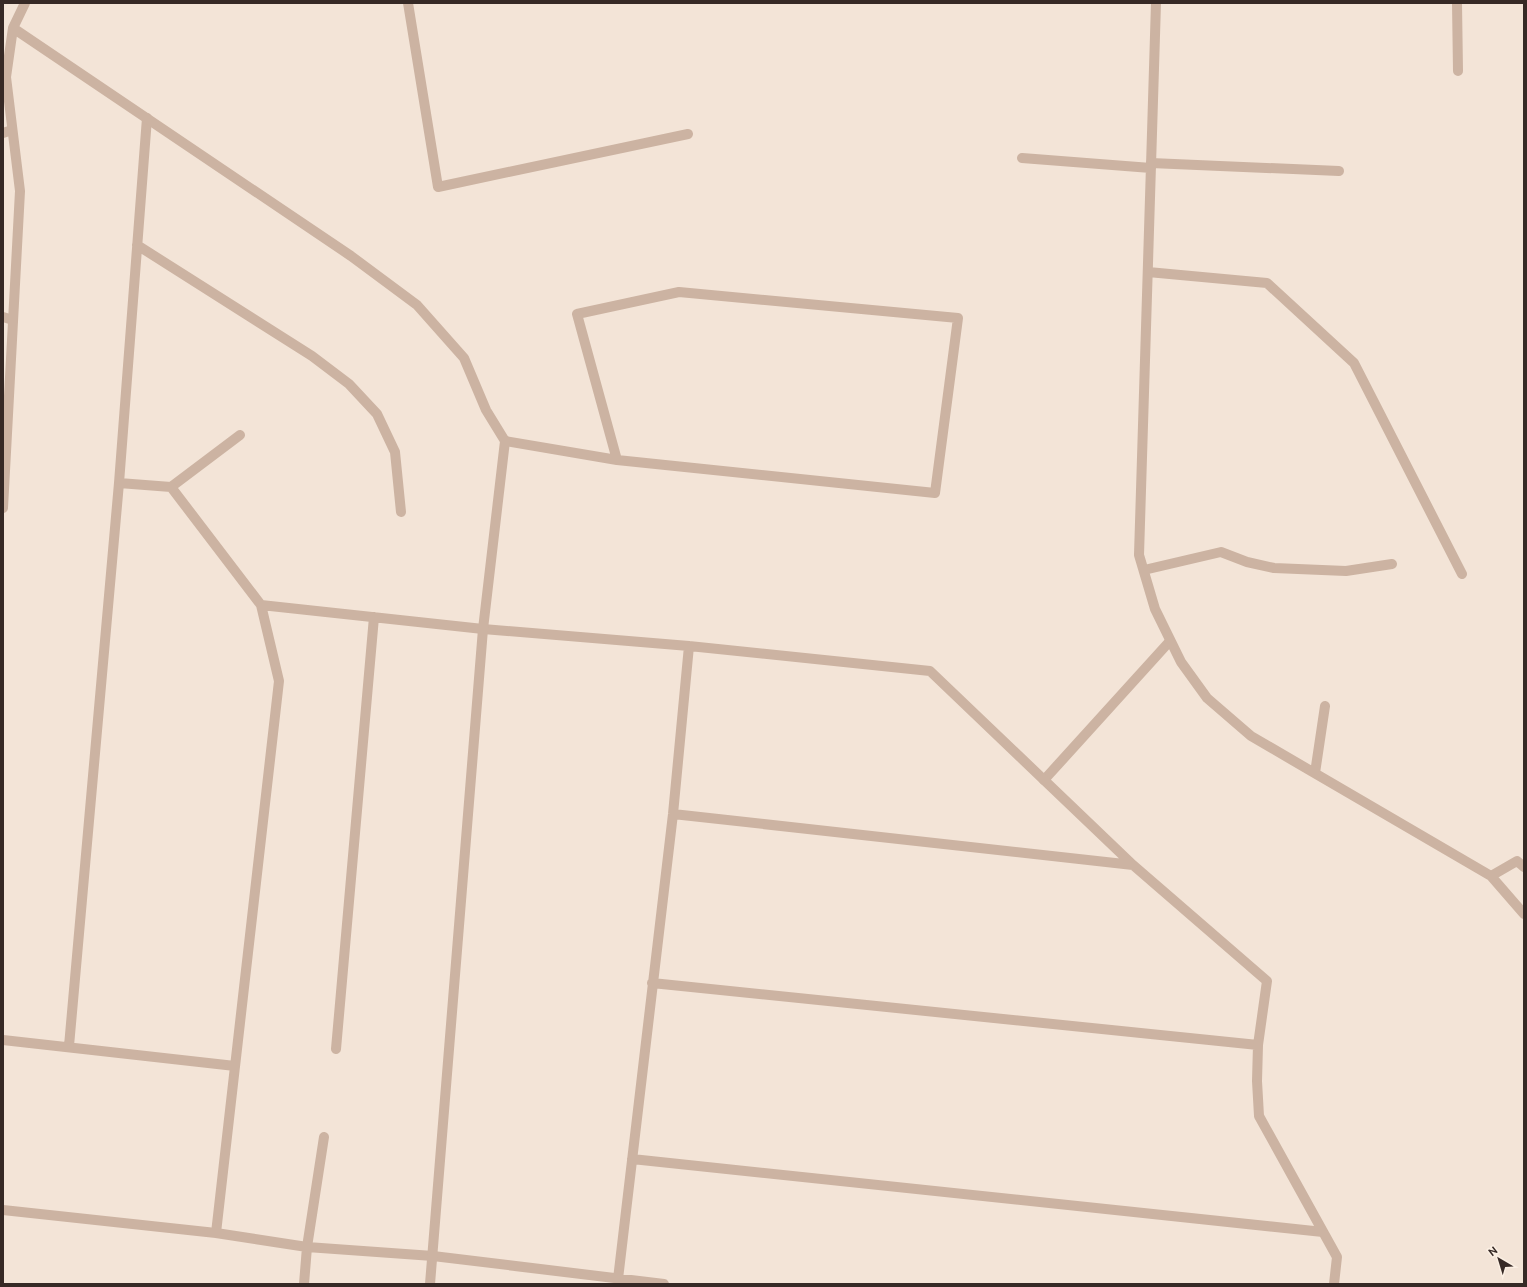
<svg xmlns="http://www.w3.org/2000/svg" width="1527" height="1287" viewBox="0 0 1527 1287" font-family="Ubuntu,sans-serif">
	<rect width="100%" height="100%" fill="#f3e4d7"/>
	<g fill="none" stroke-linecap="round" stroke-linejoin="round">
		<!-- service -->
		<path stroke="#ccb3a2" stroke-width="10" d="M 1151,163 L 1339,171
			M 171,487 L 240,435
			M 1044,780 L 1170,641"/>
		<!-- minor -->
		<path stroke="#ccb3a2" stroke-width="10" d="M 408,3 L 438,187 L 688,134
			M 1156,3 L 1139,555 L 1155,609 L 1181,662 L 1207,698 L 1251,736 L 1491,876 L 1524,914
			M 1457,3 L 1458,71
			M 3,133 L 12,130
			M 1022,158 L 1151,168
			M 137,245 L 312,356 L 349,384 L 377,414 L 395,452 L 401,512
			M 1148,272 L 1267,283 L 1354,363 L 1462,574
			M 679,292 L 958,318 L 935,493 L 617,460 L 577,314 Z
			M 3,317 L 13,320
			M 505,441 L 617,460
			M 119,483 L 171,487 L 261,605 L 279,681 L 216,1233
			M 1144,570 L 1221,552 L 1247,562 L 1274,568 L 1346,571 L 1392,564
			M 261,605 L 483,629 L 689,646 L 930,671 L 1133,865 L 1267,981 L 1258,1045 L 1257,1081 L 1259,1116 L 1337,1257 L 1334,1284
			M 1315,773 L 1325,706
			M 673,814 L 1133,865
			M 1491,876 L 1517,861 L 1524,867
			M 652,983 L 1258,1045
			M 3,1040 L 235,1066
			M 69,1046 L 119,483 L 147,118
			M 336,1049 L 374,617
			M 632,1159 L 1323,1232
			M 3,1210 L 216,1233 L 307,1247 L 433,1256 L 664,1284
			M 618,1279 L 673,814 L 689,646
			M 304,1284 L 307,1247 L 324,1137"/>
		<!-- tertiary -->
		<path stroke="#ccb3a2" stroke-width="10" d="M 13,28 L 351,256 L 417,305 L 464,358 L 486,410 L 505,441 L 483,629 L 430,1284
			M 3,508 L 20,191 L 6,77 L 13,28 L 25,3"/>
	</g>
	<!-- border -->
	<rect width="1527" height="1287" fill="none" stroke="#362925" stroke-width="8"/>
	<!-- north arrow -->
	<g transform="translate(1499 1259) rotate(322)" stroke="#fbefe3" stroke-width="3" paint-order="stroke">
	<path d="M0-3L7 15L0 10L-7 15Z" fill="#362925"/>
	<text y="-6" font-size="11" font-weight="bold" text-anchor="middle" fill="#362925">N</text>
	</g>
</svg>
